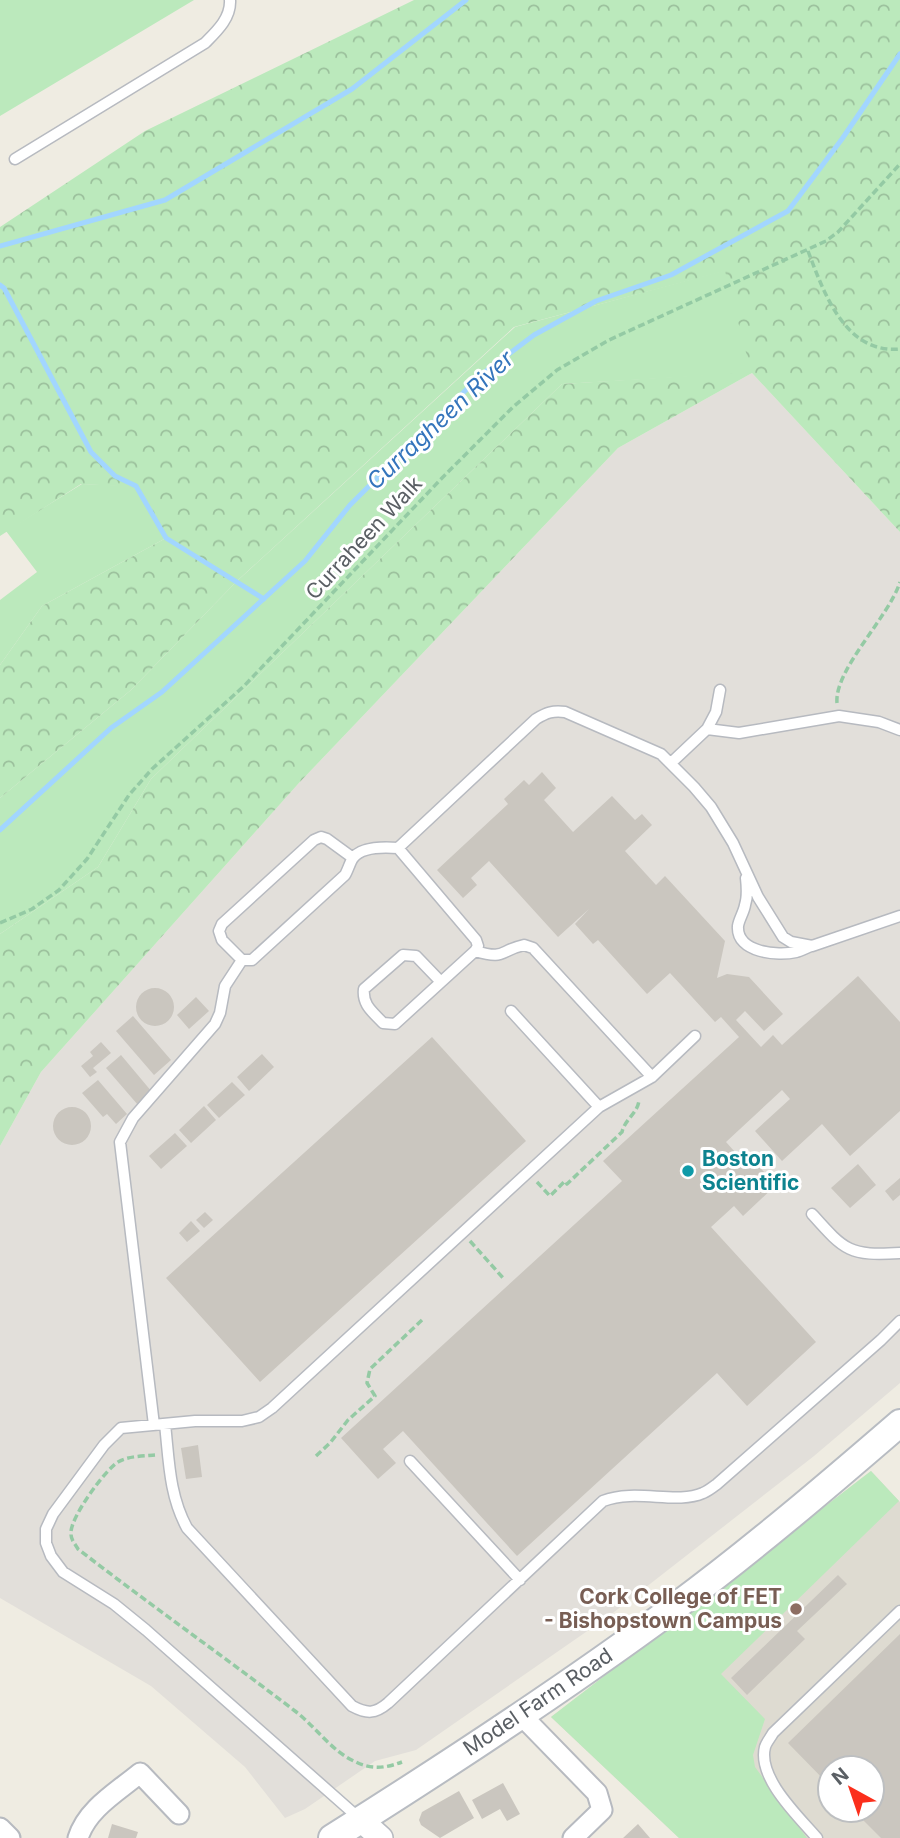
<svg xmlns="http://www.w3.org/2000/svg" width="900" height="1838" viewBox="0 0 900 1838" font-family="Inter,sans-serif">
	<defs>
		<pattern id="forest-crowns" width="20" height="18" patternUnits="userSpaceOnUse" patternTransform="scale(1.75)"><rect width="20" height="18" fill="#bbe9bc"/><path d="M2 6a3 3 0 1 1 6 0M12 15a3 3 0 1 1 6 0" fill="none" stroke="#9bc09c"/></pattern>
	</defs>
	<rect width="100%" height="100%" fill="#efece2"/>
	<!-- industrial -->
	<path fill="#e2dfda" d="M 752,373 L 900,532 L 900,1383 L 814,1456 L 609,1616 L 416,1750 L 375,1761 L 305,1809 L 285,1818 L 245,1767 L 151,1686 L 0,1598 L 0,1146 L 41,1072 L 298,784 L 618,448 Z"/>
	<!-- education -->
	<path fill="#dedbd1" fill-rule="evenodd" d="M 871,1471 L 900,1502 L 900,1838 L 679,1838 L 551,1717 ZM 830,1768 L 872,1768 L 872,1810 L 830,1810 Z"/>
	<!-- grass -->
	<path fill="#bbe9bc" d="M 0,0 L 194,0 L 0,116 Z
		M 726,270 L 752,373 L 562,384 L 151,779 L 98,867 L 0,934 L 0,798 L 131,690 L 237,581 L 515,327 Z
		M 82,484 L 136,486 L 166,538 L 42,606 L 0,665 L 0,600 L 37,572 L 6,531 Z
		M 871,1471 L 899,1501 L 721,1674 L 765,1719 L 753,1755 L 755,1767 L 807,1838 L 679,1838 L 551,1717 Z"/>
	<!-- forest -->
	<path fill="url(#forest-crowns)" d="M 414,0 L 900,0 L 900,532 L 752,373 L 618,448 L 298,784 L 41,1072 L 0,1146 L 0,934 L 98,867 L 151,779 L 562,384 L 751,372 L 725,271 L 514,327 L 237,581 L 131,690 L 0,798 L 0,665 L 42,606 L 166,538 L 136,487 L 81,484 L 0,536 L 0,227 L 145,131 Z"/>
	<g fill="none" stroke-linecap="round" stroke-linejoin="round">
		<!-- stream -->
		<path stroke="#a2d6ff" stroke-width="5" d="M 0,246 L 165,200 L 352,89 L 466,0
			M 0,285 L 4,288 L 91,452 L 115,476 L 136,486 L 166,538 L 264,599
			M 0,830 L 111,728 L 162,692 L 305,561 L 350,505 L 481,375 L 534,335 L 596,301 L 671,275 L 788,211 L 842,139 L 900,54"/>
	</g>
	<!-- building -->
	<path fill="#cac6bf" d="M 542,772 L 556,788 L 544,800 L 573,832 L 612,796 L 635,820 L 642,814 L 652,825 L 625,851 L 656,885 L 665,876 L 725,941 L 717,978 L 727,974 L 749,977 L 783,1014 L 764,1031 L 745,1011 L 736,1020 L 761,1047 L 773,1035 L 782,1045 L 858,976 L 900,1022 L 900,1111 L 850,1156 L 822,1124 L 782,1161 L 755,1131 L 790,1099 L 782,1090 L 726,1142 L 735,1152 L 744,1150 L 776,1185 L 743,1216 L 734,1206 L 711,1227 L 816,1342 L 747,1406 L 717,1373 L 517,1556 L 403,1431 L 383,1449 L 396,1463 L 378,1479 L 341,1438 L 622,1181 L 603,1161 L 739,1037 L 721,1017 L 715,1022 L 670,973 L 647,994 L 598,940 L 593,944 L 575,924 L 589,909 L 558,937 L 489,861 L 471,878 L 477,885 L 463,898 L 437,870 L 508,804 L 504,799 L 524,780 L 529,785 Z
		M136 1007a19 19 0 1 1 38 0a19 19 0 1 1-38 0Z
		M 196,997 L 209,1011 L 189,1029 L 177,1015 Z
		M 133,1016 L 171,1060 L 154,1075 L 116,1031 Z
		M 432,1037 L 526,1141 L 260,1382 L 166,1278 Z
		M 101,1042 L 111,1053 L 93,1068 L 97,1072 L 90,1077 L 81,1066 L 93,1056 L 90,1052 Z
		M 262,1054 L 274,1067 L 249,1091 L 237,1077 Z
		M 121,1055 L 152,1092 L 138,1105 L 106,1068 Z
		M 98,1080 L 127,1114 L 116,1124 L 107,1114 L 103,1117 L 82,1093 Z
		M 232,1082 L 245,1095 L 219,1118 L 207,1105 Z
		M 204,1106 L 216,1120 L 191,1143 L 179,1130 Z
		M53 1126a19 19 0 1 1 38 0a19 19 0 1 1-38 0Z
		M 175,1133 L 187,1146 L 161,1169 L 149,1156 Z
		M 858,1164 L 876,1185 L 850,1208 L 831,1188 Z
		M 900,1178 L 900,1195 L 893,1201 L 885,1191 Z
		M 205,1212 L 213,1220 L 204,1228 L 196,1220 Z
		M 191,1221 L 200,1231 L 187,1242 L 179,1233 Z
		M 198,1445 L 202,1477 L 186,1479 L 181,1448 Z
		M 838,1575 L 847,1584 L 797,1631 L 805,1639 L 747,1695 L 731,1678 Z
		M 900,1634 L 900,1838 L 881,1838 L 853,1810 L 872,1810 L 872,1768 L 830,1768 L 830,1786 L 788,1743 Z
		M 503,1783 L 520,1814 L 507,1821 L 500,1809 L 482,1819 L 472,1800 Z
		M 459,1791 L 474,1818 L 440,1838 L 421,1825 L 419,1820 L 422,1812 Z
		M 112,1824 L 138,1832 L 136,1838 L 108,1838 Z
		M 638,1824 L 650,1838 L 623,1838 Z"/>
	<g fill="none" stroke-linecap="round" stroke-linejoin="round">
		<defs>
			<path id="service" d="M 15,159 L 205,43 C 217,31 231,18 230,0
				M 707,729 L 716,712 L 720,690
				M 671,763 L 707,729 L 739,733 L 839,716 L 879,722 L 900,730
				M 398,848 L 476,940 L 478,946 L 475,951
				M 353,858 L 327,839 L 321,837 L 314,840 L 222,924 L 219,931 L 222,940 L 242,960 L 252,960 L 345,875 C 348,870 350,862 353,858 C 362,846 385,847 398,848 L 536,719 C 546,713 553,710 565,712 L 661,754 L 694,787 L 711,807 L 733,843 L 758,897 L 783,937 L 791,942 L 812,946 L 900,916
				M 746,878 C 747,887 748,896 745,905 C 744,912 739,919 738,926 C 736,953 778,956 796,952 C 801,951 806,948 811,946
				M 441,982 L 416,956 L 403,955 L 364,989 C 362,1005 373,1012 383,1023 L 395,1024 L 475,951 C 506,960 498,951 524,945 L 533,948 L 652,1077
				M 511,1011 L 599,1107
				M 812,1214 C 845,1251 849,1256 900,1253
				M 165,1424 C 169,1460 169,1495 187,1528 L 352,1706 C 367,1714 375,1714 388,1703 L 603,1501 C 636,1488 676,1505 703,1493 C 708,1491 713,1487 717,1484 L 881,1340 L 900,1321
				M 154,1425 L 120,1142 L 133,1118 L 215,1024 L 220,1013 L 225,986 L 242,960
				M 410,1461 L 520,1580
				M 360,1819 L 146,1630 L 114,1604 L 63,1572 L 51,1556 L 46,1543 L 46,1529 L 53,1514 L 104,1445 L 121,1428 L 195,1421 L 242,1421 L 259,1417 L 272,1408 L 599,1107 L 652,1077 L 695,1036
				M 817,1838 C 799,1817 757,1778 765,1747 C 766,1743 771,1737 773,1733 L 900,1611"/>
			<path id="minor" d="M 522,1716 L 597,1793 L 602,1810 L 573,1838
				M 0,1828 L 10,1838
				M 78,1838 C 87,1809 117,1792 140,1773 L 179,1814"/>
			<path id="tertiary" d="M 361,1820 L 381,1838"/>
			<path id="secondary" d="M 332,1838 C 448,1765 564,1689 675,1607 C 752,1550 827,1486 900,1423"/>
		</defs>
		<!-- service casing -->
		<use href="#service" stroke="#b7bac0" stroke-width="13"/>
		<!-- minor casing -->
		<use href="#minor" stroke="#b7bac0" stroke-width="23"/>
		<!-- tertiary casing -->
		<use href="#tertiary" stroke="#b7bac0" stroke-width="26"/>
		<!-- secondary casing -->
		<use href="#secondary" stroke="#b8bcc2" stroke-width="30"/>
		<!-- path -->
		<path stroke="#94caa4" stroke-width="3.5" stroke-dasharray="7 3.5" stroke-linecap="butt" d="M 808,251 C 824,293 845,354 900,349
			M 837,703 C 834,670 889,617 900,582
			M 0,923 L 32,909 L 59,890 L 87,859 L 129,795 L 152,769 L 244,686 L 442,478 L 513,407 L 557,370 L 609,340 L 826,241 L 838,232 L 900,164
			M 537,1182 L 550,1196 L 565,1181 L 567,1184 L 622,1132 C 625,1119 638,1113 639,1100
			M 470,1241 L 504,1279
			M 155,1455 C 143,1456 128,1456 118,1462 C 105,1470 69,1519 71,1534 C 71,1540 75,1544 78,1549 C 149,1604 223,1656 295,1711 C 316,1727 332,1752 356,1762 C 372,1770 386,1768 402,1762
			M 316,1456 L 330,1443 L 348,1420 L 375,1396 L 367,1383 L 370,1369 L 422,1320"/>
		<!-- service -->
		<use href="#service" stroke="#fff" stroke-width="10"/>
		<!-- minor -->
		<use href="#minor" stroke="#fff" stroke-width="19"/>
		<!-- tertiary -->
		<use href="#tertiary" stroke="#fff" stroke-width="23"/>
		<!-- secondary -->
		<use href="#secondary" stroke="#fff" stroke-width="26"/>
	</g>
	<!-- markers -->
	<circle fill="#0f9aa8" stroke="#fff" stroke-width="2.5" cx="688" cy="1171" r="7"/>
	<circle fill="#8d6e63" stroke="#fff" stroke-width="2.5" cx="796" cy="1609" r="7"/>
	<g text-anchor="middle" stroke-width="6" stroke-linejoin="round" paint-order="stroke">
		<!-- street labels -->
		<g font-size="21" fill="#5a5f64" stroke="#fff">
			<text transform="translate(364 538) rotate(-47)" y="7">Curraheen Walk</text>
			<text transform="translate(538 1702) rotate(-34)" y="7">Model Farm Road</text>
		</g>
		<!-- culture labels -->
		<g font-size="21" font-weight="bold" fill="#0d838f" stroke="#fff" text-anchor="start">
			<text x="702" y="1166">Boston<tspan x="702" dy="24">Scientific</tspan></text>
		</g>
		<!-- education labels -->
		<g font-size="21" font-weight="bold" fill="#785e54" stroke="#fff" text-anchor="end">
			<text x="782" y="1604">Cork College of FET<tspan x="782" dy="24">- Bishopstown Campus</tspan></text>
		</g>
		<!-- water labels -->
		<g font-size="23" font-style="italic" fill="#3475bc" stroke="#fff">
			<text transform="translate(440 420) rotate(-43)" y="8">Curragheen River</text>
		</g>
	</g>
	<!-- north arrow -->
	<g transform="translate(851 1789) rotate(320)"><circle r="33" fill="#ffffff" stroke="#bdbfc1" stroke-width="2"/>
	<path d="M0-5L12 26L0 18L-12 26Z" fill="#fb2f1c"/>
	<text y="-10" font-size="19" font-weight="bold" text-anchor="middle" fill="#5a5f64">N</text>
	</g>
</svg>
